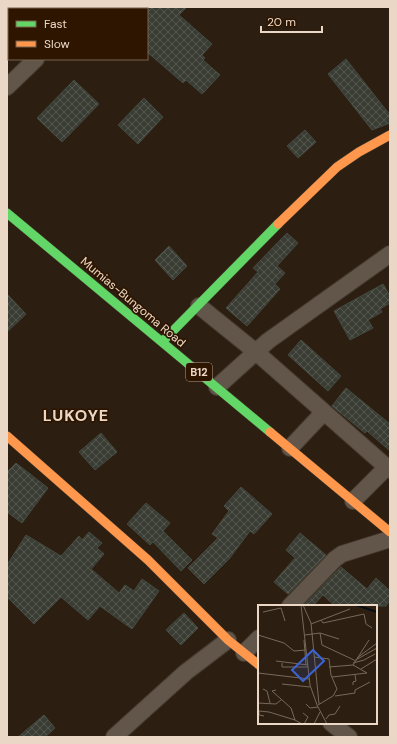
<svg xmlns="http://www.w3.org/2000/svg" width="397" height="744" viewBox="0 0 397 744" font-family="'DM Sans',sans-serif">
	<defs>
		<pattern id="building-cross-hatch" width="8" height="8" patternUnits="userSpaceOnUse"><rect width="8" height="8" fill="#393d34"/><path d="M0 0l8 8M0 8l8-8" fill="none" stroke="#565850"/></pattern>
	</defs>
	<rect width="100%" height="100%" fill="#2c1f11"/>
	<!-- building -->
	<path fill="url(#building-cross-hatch)" stroke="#444a42" d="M 147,7 L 187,7 L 179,15 L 212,44 L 202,55 L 205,58 L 203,60 L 220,75 L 202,94 L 186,80 L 183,83 L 147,52 Z
		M 346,59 L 390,115 L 390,123 L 372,130 L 328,74 Z
		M 74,80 L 99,104 L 62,142 L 37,118 Z
		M 144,98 L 163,117 L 138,144 L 118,125 Z
		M 305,130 L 316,142 L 298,158 L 287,146 Z
		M 287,233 L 298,243 L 277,266 L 285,273 L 275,284 L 280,289 L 247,326 L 226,308 L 258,272 L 253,268 Z
		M 169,246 L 187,266 L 173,280 L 155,260 Z
		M 383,284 L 390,296 L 390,303 L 380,309 L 382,312 L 368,320 L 373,328 L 350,340 L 334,311 Z
		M 7,294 L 26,314 L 7,332 Z
		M 301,340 L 341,376 L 328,391 L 288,355 Z
		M 346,388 L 390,424 L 390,451 L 367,431 L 365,433 L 332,406 Z
		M 101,433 L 117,452 L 95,470 L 79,452 Z
		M 16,463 L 48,488 L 22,523 L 7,512 L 7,472 Z
		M 241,487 L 272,514 L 254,534 L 250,531 L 229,559 L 204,584 L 188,568 L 218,538 L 212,534 L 229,511 L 224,506 Z
		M 146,503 L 170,523 L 163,531 L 192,560 L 181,571 L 153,542 L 150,545 L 127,524 Z
		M 89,532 L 102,543 L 97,548 L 104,554 L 91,569 L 119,593 L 125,585 L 134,591 L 142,579 L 159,591 L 132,629 L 100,606 L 88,620 L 61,597 L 34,624 L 7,597 L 7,565 L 26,535 L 61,556 L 79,536 L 82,540 Z
		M 300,533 L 326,555 L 288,594 L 274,582 L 295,558 L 286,550 Z
		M 341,567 L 367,589 L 376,578 L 390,591 L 390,600 L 386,606 L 335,606 L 323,595 L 313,606 L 303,606 Z
		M 184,613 L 198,628 L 181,645 L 166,630 Z
		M 44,715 L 55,728 L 45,737 L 18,737 Z"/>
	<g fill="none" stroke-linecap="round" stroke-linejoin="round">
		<defs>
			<path id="street" d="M 92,9 L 95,7
				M 7,87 L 36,59
				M 199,306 L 256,352 L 390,470
				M 217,387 L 268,341 L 390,254
				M 290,448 L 323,413
				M 353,501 L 387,467
				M 290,606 L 335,559 L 342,554 L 390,539
				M 244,653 L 259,638
				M 331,723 L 349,737
				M 114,737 L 186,672 L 228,640"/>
			<path id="fast" d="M 7,213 L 270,432
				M 162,342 L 278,224"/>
			<path id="slow" d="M 278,224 L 337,167 L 359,152 L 390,135
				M 270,432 L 390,532
				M 7,436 L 148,560 L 228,640 L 259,665"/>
		</defs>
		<!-- street casing -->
		<use href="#street" stroke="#473c31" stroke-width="18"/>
		<!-- fast casing -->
		<use href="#fast" stroke="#473c31" stroke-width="10"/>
		<!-- slow casing -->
		<use href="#slow" stroke="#473c31" stroke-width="10"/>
		<!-- street -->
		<use href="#street" stroke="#625549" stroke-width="16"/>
		<!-- fast -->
		<use href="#fast" stroke="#63d668" stroke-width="9"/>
		<!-- slow -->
		<use href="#slow" stroke="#ff974d" stroke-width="9"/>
	</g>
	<g text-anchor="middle" stroke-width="3.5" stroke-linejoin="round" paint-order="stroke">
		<!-- shield labels -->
		<rect fill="#2d1500" stroke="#b29d8a" stroke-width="1" x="186" y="363" width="26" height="18" rx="3"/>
		<g font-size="11" font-weight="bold" fill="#ebd7c5">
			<text x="199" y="376">B12</text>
		</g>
		<!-- street labels -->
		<g font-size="12" fill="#ebd7c5" stroke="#2d1500">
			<text transform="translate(133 302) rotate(40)" y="4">Mumias-Bungoma Road</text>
		</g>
		<!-- district labels -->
		<g font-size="16" font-weight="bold" letter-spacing="1" fill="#ebd7c5" stroke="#2d1500">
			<text x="76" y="421">LUKOYE</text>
		</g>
	</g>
	<!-- overview -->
	<g transform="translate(258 605)">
		<rect width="119" height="119" fill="#2c1f11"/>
		<path fill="none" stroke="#050e16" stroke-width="2" d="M 98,0 L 119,7"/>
		<path fill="none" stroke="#786959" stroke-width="1" d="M 43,0 L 52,80 L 59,100 L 69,119M 45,0 L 53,18 L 61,99M 5,7 L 23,3 L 27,16M 63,15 L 65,18 L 106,9 L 108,19 L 114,23M 53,19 L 92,4M 62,28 L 64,40 L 96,55M 0,30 L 26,38 L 36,46 L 48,45M 47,30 L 62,28 L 81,34M 46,35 L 48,60M 56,52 L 71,54 L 73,70 L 79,84 L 75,91 L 60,100M 99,53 L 119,38M 18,56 L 50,60M 96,56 L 119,43M 24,58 L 24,62 L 50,62M 95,58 L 106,55 L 117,49M 95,60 L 111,35M 71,62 L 95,60 L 109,68 L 74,72M 103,64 L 119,54M 0,68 L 51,74M 24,79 L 52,82M 95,80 L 95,77 L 98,76 L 97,70M 5,84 L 9,86 L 12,98M 18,85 L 14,86 L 33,103 L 37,115 L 44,119M 77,91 L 97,88 L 97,85 L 112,77M 0,98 L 18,99 L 23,95M 48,99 L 52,103 L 60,102M 45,108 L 50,112 L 46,119M 6,111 L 1,110 L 1,106 L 11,107 L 37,115M 68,114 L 71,110 L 77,109 L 82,101M 56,119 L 62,107"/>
		<path fill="#3c63d5" fill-opacity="0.15" stroke="#3c63d5" stroke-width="2" d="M 55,45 L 66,56 L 45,76 L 34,65 Z"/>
		<rect width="119" height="119" fill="none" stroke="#ebd7c5" stroke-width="2"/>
	</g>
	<!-- border -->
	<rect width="397" height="744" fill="none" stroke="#ebd7c5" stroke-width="16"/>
	<!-- legend -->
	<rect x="8" y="8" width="140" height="52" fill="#2d1500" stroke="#79634f"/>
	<rect x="16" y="21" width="20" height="6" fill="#63d668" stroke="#79634f"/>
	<text x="44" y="28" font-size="12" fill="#ebd7c5">Fast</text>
	<rect x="16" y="41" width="20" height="6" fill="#ff974d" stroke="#79634f"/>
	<text x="44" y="48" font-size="12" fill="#ebd7c5">Slow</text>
	<!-- scale -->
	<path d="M261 26v6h61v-6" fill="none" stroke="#ebd7c5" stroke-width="2"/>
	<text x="267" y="26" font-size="12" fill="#ebd7c5" stroke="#2d1500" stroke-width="3" paint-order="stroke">20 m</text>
</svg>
